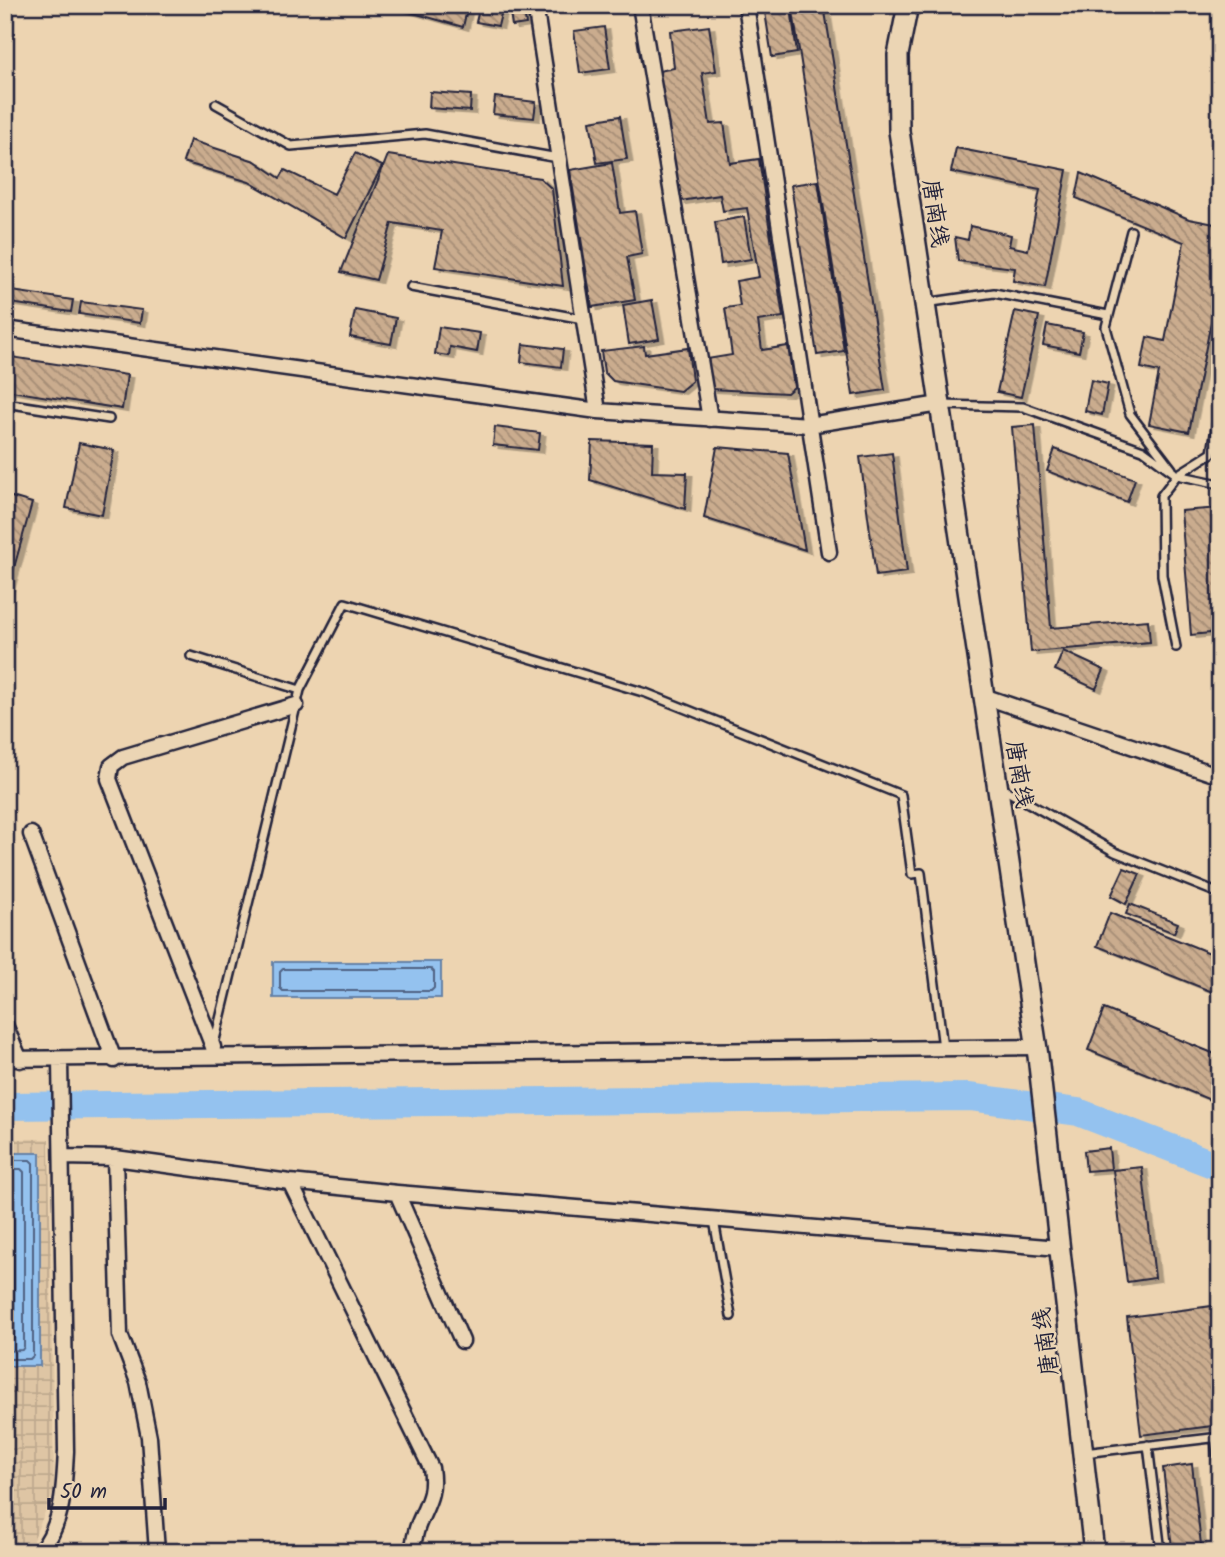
<svg xmlns="http://www.w3.org/2000/svg" width="1225" height="1557" viewBox="0 0 1225 1557" font-family="Kalam,'LXGW WenKai TC',sans-serif">
	<defs>
		<pattern id="industrial-grid" width="8" height="8" patternUnits="userSpaceOnUse" patternTransform="scale(1.75)"><rect width="8" height="8" fill="#dec5a4"/><path d="M0 4h8M4 0v8" fill="none" stroke="#bea98e"/></pattern>
		<pattern id="building-back-hatch" width="6" height="6" patternUnits="userSpaceOnUse" patternTransform="scale(1.75)"><rect width="6" height="6" fill="#caac8e"/><path d="M-1 5l2 2M0 0l6 6M5-1l2 2" fill="none" stroke="#a48c75"/></pattern>
		<filter id="shadow"><feDropShadow dx="5.5" dy="3" stdDeviation="0" flood-color="#0004"/></filter>
	</defs>
	<rect width="100%" height="100%" fill="#edd4b1"/>
	<filter id="ink" filterUnits="userSpaceOnUse"><feTurbulence type="fractalNoise" baseFrequency=".0143" numOctaves="2"/><feDisplacementMap in="SourceGraphic" scale="14" xChannelSelector="R" yChannelSelector="G"/><feConvolveMatrix kernelMatrix="1 2 1 2 8 2 1 2 1" color-interpolation-filters="sRGB"/></filter>
	<g filter="url(#ink)">
		<!-- industrial -->
		<path fill="url(#industrial-grid)" d="M 5,1139 L 49,1139 L 54,1491 L 28,1552 L 5,1552 Z"/>
		<!-- water -->
		<path fill="#94c2ef" stroke="#6682a7" stroke-width="2" d="M 273,962 L 441,962 L 441,998 L 273,998 Z
			M 5,1153 L 40,1153 L 40,1366 L 5,1366 Z"/>
		<g fill="none" stroke-linecap="round" stroke-linejoin="round">
			<!-- shore -->
			<path stroke="#506283" stroke-width="2" d="M 283,969 L 431,969 L 434,972 L 434,988 L 431,991 L 283,991 L 280,988 L 280,972 Z
				M 5,1160 L 30,1160 L 33,1163 L 33,1356 L 30,1359 L 5,1359
				M 5,1169 L 21,1169 L 24,1172 L 24,1347 L 22,1350 L 5,1351
				M 5,1179 L 11,1180 L 13,1183 L 14,1336 L 12,1340 L 5,1340"/>
			<!-- river -->
			<path stroke="#94c2ef" stroke-width="28" d="M 5,1106 L 970,1097 L 1078,1112 L 1220,1167"/>
		</g>
		<!-- building -->
		<path fill="url(#building-back-hatch)" stroke="#22223b" stroke-width="2" filter="url(#shadow)" d="M 385,5 L 468,5 L 463,27 Z
			M 480,5 L 502,10 L 498,26 L 476,22 Z
			M 509,5 L 523,5 L 526,24 L 512,26 Z
			M 792,5 L 824,5 L 885,390 L 853,395 Z
			M 791,8 L 797,53 L 772,57 L 765,12 Z
			M 709,26 L 716,71 L 702,73 L 710,124 L 724,123 L 730,163 L 759,159 L 783,317 L 758,321 L 762,350 L 788,346 L 794,387 L 787,393 L 711,389 L 707,359 L 732,355 L 725,308 L 740,306 L 736,281 L 759,277 L 747,208 L 723,211 L 720,195 L 680,201 L 659,71 L 674,68 L 670,31 Z
			M 604,27 L 610,69 L 580,73 L 574,31 Z
			M 430,92 L 471,95 L 470,111 L 429,108 Z
			M 495,97 L 536,102 L 534,118 L 493,114 Z
			M 620,116 L 627,159 L 597,163 L 590,121 Z
			M 190,140 L 255,161 L 280,178 L 285,170 L 334,194 L 355,153 L 382,166 L 346,238 L 249,182 L 183,162 Z
			M 956,148 L 1067,170 L 1045,287 L 1013,281 L 1015,268 L 958,261 L 955,237 L 968,240 L 970,226 L 1011,235 L 1009,246 L 1028,250 L 1040,190 L 951,172 Z
			M 388,155 L 540,178 L 552,189 L 563,286 L 435,267 L 442,231 L 392,223 L 376,280 L 341,272 Z
			M 612,163 L 620,213 L 635,211 L 642,254 L 627,257 L 635,300 L 592,307 L 570,170 Z
			M 1081,173 L 1189,219 L 1220,225 L 1220,277 L 1189,432 L 1149,424 L 1159,372 L 1141,368 L 1147,337 L 1165,341 L 1184,242 L 1076,198 Z
			M 818,181 L 844,351 L 817,355 L 791,185 Z
			M 744,217 L 751,259 L 721,264 L 715,222 Z
			M 12,291 L 73,300 L 71,312 L 10,303 Z
			M 652,300 L 659,339 L 629,344 L 623,305 Z
			M 81,302 L 142,310 L 140,323 L 79,314 Z
			M 355,310 L 396,318 L 391,344 L 350,337 Z
			M 1015,311 L 1039,316 L 1021,397 L 997,392 Z
			M 1047,325 L 1083,332 L 1079,352 L 1043,345 Z
			M 439,327 L 480,333 L 477,352 L 450,347 L 449,356 L 435,354 Z
			M 523,344 L 563,349 L 561,367 L 521,362 Z
			M 644,346 L 645,354 L 688,348 L 692,381 L 680,391 L 613,381 L 604,372 L 601,351 Z
			M 5,356 L 127,375 L 122,409 L 5,390 Z
			M 1091,380 L 1108,384 L 1102,415 L 1085,411 Z
			M 1035,425 L 1051,628 L 1148,620 L 1150,642 L 1031,652 L 1012,427 Z
			M 495,427 L 540,433 L 538,450 L 493,445 Z
			M 592,441 L 653,443 L 652,472 L 687,473 L 685,509 L 590,480 Z
			M 79,443 L 114,450 L 102,515 L 66,508 Z
			M 717,447 L 788,453 L 805,550 L 704,518 Z
			M 1055,449 L 1135,479 L 1127,502 L 1047,471 Z
			M 892,453 L 907,572 L 876,576 L 860,457 Z
			M 5,495 L 32,503 L 5,600 Z
			M 1220,508 L 1220,632 L 1191,635 L 1181,511 Z
			M 1063,651 L 1104,670 L 1096,689 L 1055,670 Z
			M 1124,868 L 1140,874 L 1126,904 L 1111,896 Z
			M 1130,904 L 1178,923 L 1174,933 L 1126,914 Z
			M 1110,913 L 1220,957 L 1220,995 L 1097,946 Z
			M 1104,1009 L 1220,1056 L 1220,1104 L 1088,1050 Z
			M 1109,1148 L 1111,1169 L 1086,1171 L 1084,1151 Z
			M 1142,1167 L 1155,1278 L 1127,1282 L 1113,1170 Z
			M 1220,1305 L 1220,1425 L 1141,1435 L 1127,1317 Z
			M 1192,1464 L 1201,1545 L 1172,1548 L 1163,1468 Z"/>
		<g fill="none" stroke-linecap="round" stroke-linejoin="round">
			<defs>
				<path id="service" d="M 216,104 L 291,146 L 425,134 L 558,158
					M 1131,231 L 1106,327 L 1130,414 L 1172,469
					M 411,287 L 583,319
					M 925,303 L 994,293 L 1108,315
					M 5,403 L 109,419
					M 941,405 L 1023,407 L 1143,450 L 1177,475 L 1220,484
					M 1176,647 L 1162,575 L 1161,496 L 1177,475 L 1212,453 L 1220,403
					M 191,656 L 300,690
					M 1000,787 L 1115,852 L 1220,894
					M 214,1044 L 300,690 L 345,603 L 646,693 L 901,795 L 912,874 L 921,873 L 943,1048
					M 714,1220 L 731,1316
					M 1215,1437 L 1220,1479
					M 1148,1445 L 1161,1552
					M 1084,1453 L 1220,1437"/>
				<path id="minor" d="M 535,5 L 598,411
					M 640,5 L 710,419
					M 746,5 L 829,552
					M 5,329 L 598,411 L 809,425 L 940,404
					M 983,696 L 1220,776
					M 31,834 L 114,1060
					M 5,1025 L 20,1060
					M 213,1047 L 109,779 L 111,766 L 123,757 L 296,705
					M 5,1059 L 1037,1047
					M 62,1157 L 115,1158 L 290,1182 L 397,1193 L 1059,1248
					M 115,1158 L 120,1335 L 138,1382 L 149,1437 L 157,1552
					M 290,1182 L 431,1468 C 435,1493 428,1502 419,1523 C 415,1532 414,1542 412,1552
					M 397,1193 L 462,1341
					M 40,1552 C 64,1522 64,1487 66,1451 L 60,1060"/>
				<path id="tertiary" d="M 908,5 L 898,55 L 899,131 L 1038,1056 L 1094,1552"/>
			</defs>
			<!-- service casing -->
			<use href="#service" stroke="#22223b" stroke-width="12"/>
			<!-- minor casing -->
			<use href="#minor" stroke="#22223b" stroke-width="19"/>
			<!-- tertiary casing -->
			<use href="#tertiary" stroke="#22223b" stroke-width="24"/>
			<!-- service -->
			<use href="#service" stroke="#ebd5b4" stroke-width="7"/>
			<!-- minor -->
			<use href="#minor" stroke="#ebd5b4" stroke-width="14"/>
			<!-- tertiary -->
			<use href="#tertiary" stroke="#ebd5b4" stroke-width="19"/>
		</g>
	</g>
	<g text-anchor="middle" stroke-width="5" stroke-linejoin="round" paint-order="stroke">
		<!-- street labels -->
		<g font-size="23" fill="#22223b" stroke="#ebd5b4">
			<text transform="translate(936 213) rotate(82)" y="8">唐南线</text>
			<text transform="translate(1020 774) rotate(81)" y="8">唐南线</text>
			<text transform="translate(1045 1342) rotate(-97)" y="8">唐南线</text>
		</g>
	</g>
	<!-- margin -->
	<rect width="1225" height="1557" fill="none" stroke="#ebd5b4" stroke-width="28"/>
	<rect x="14" y="14" width="1197" height="1529" fill="none" stroke="#22223b" stroke-width="2.5" filter="url(#ink)"/>
	<!-- scale -->
	<path d="M49 1498v10h116v-10" fill="none" stroke="#22223b" stroke-width="3.5"/>
	<text x="60" y="1498" font-size="21" fill="#22223b" stroke="#ebd5b4" stroke-width="5" paint-order="stroke">50 m</text>
</svg>
